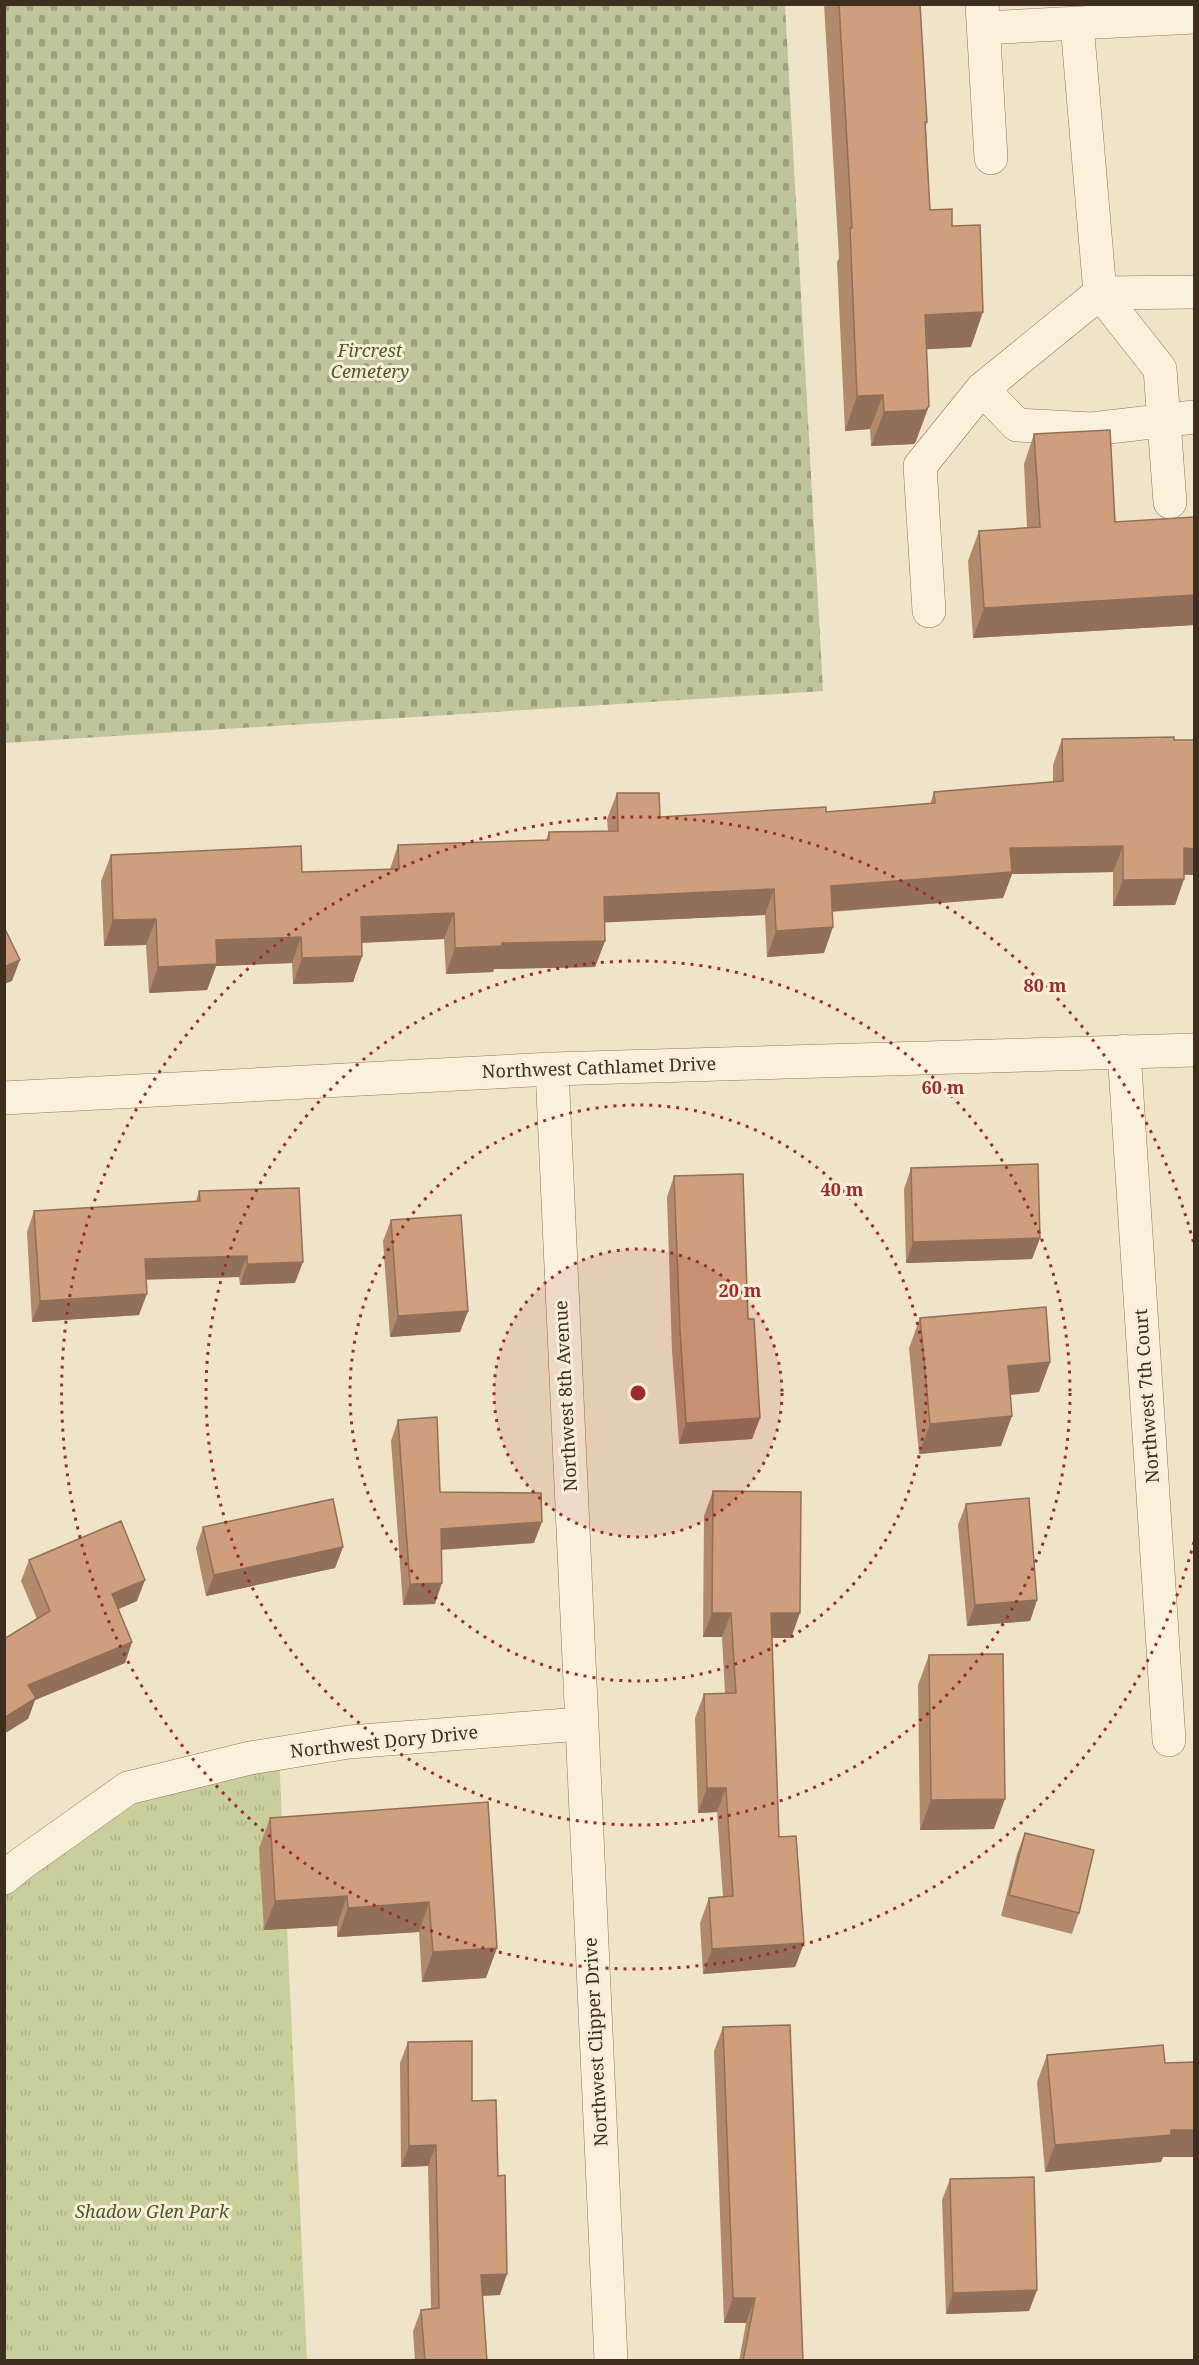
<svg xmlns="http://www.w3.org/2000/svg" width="1199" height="2365" viewBox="0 0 1199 2365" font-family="'Noto Serif',serif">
	<defs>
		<pattern id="cemetery-stones" width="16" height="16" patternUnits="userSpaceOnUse" patternTransform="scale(1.5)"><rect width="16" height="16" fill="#bfc49a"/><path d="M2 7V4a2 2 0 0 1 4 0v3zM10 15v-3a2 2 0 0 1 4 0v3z" fill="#9ca07d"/></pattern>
		<pattern id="park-tufts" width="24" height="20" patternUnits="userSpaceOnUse" patternTransform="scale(1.5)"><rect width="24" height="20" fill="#c9cf9b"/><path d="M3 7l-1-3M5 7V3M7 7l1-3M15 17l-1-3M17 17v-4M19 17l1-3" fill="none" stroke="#aeb285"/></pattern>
	</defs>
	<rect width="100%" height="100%" fill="#f0e4c8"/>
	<!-- cemetery -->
	<path fill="url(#cemetery-stones)" d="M 5,4 L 785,5 L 823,691 L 5,743 Z"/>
	<!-- park -->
	<path fill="url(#park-tufts)" d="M 279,1754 L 307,2360 L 5,2360 L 4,1878 L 128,1788 Z"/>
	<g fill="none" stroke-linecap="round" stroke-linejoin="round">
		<defs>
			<path id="minor" d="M 982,4 L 991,158
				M 1077,24 L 1100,293 L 1160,369 L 1170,502
				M 984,28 L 1194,17
				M 1100,293 L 982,389 L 1017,425 L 1092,429 L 1194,417
				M 1100,293 L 1194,292
				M 929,611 L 920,466 L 982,389
				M 1124,1051 L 1169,1740
				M 552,1069 L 611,2360
				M 4,1098 L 552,1069 L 1194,1050
				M 4,1878 L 21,1864 L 128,1788 L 250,1758 L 349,1742 L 580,1724"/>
		</defs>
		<!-- minor casing -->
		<use href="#minor" stroke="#8d765c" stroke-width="34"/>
		<!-- minor -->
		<use href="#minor" stroke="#faf1dc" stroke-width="33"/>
	</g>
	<!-- wall -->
	<path fill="#b2896c" d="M 824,4 L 920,4 L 927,122 L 926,126 L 930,210 L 952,226 L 971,347 L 927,349 L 916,441 L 914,444 L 871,446 L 870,429 L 845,431 L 837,262 L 839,258 Z
		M 1034,434 L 1115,522 L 1194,625 L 973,638 L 968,561 L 979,531 L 1027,528 L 1024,464 Z
		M 1062,739 L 1194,740 L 1194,875 L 1184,875 L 1184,879 L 1175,905 L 1113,906 L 1113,872 L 1012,874 L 1003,898 L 832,912 L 824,953 L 767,957 L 765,915 L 604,922 L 605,941 L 595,967 L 494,969 L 493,972 L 446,974 L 444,939 L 362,943 L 362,956 L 353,982 L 293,984 L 292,963 L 216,966 L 207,990 L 149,993 L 146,945 L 104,946 L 101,881 L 111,855 L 302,872 L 390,869 L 398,845 L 546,840 L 549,832 L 608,831 L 607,819 L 617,793 L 660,817 L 826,812 L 930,804 L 934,792 L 1053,782 L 1053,765 Z
		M 911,1168 L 1040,1238 L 1032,1259 L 906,1263 L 904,1189 Z
		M 674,1176 L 748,1319 L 760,1418 L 752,1439 L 679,1444 L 672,1351 L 667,1197 Z
		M 199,1191 L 295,1283 L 240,1285 L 239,1277 L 146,1279 L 139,1315 L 32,1322 L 27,1232 L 34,1211 L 196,1201 Z
		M 391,1220 L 468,1311 L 460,1332 L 390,1337 L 383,1241 Z
		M 920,1318 L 1050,1362 L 1039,1392 L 1010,1395 L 1001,1446 L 919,1454 L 909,1348 Z
		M 398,1420 L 440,1492 L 534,1543 L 441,1550 L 435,1604 L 403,1605 L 391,1441 Z
		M 713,1491 L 791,1638 L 772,1638 L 779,1837 L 804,1943 L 795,1967 L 703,1974 L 700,1923 L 709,1898 L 723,1897 L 717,1812 L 698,1813 L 695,1718 L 704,1694 L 725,1693 L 722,1637 L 703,1637 L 704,1516 Z
		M 966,1504 L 1037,1600 L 1030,1621 L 967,1626 L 958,1525 Z
		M 203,1527 L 343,1547 L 335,1568 L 206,1596 L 196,1548 Z
		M 29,1560 L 137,1601 L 118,1609 L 132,1642 L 125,1663 L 35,1700 L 28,1719 L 37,1619 L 21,1581 Z
		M 929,1655 L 994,1829 L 920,1830 L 918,1685 Z
		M 488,1802 L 486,1978 L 422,1982 L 419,1932 L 337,1937 L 337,1926 L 264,1930 L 259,1848 L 270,1818 Z
		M 1025,1833 L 1079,1913 L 1072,1934 L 1001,1916 L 1017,1854 Z
		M 723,2027 L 803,2361 L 739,2361 L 746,2323 L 724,2323 L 714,2051 Z
		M 408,2042 L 472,2101 L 500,2295 L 482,2296 L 487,2361 L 415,2361 L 413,2331 L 421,2310 L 431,2309 L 428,2166 L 401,2167 L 400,2063 Z
		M 1047,2055 L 1165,2063 L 1194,2062 L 1194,2157 L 1163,2157 L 1161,2162 L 1045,2172 L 1037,2082 Z
		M 950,2179 L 1037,2290 L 1029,2311 L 946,2314 L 942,2200 Z"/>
	<!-- shaded-wall -->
	<path fill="#916f58" d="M 983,312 L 971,347 L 912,350 L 925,315 Z
		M 883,395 L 870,429 L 845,431 L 857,396 Z
		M 929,406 L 916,441 L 914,444 L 871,446 L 884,412 Z
		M 1194,595 L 1194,625 L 973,638 L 984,608 Z
		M 1123,846 L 1113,872 L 1012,874 L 1003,898 L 821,912 L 831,886 L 1010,848 Z
		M 1184,848 L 1194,849 L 1194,875 L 1174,874 Z
		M 1184,879 L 1175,905 L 1113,906 L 1123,880 Z
		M 774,889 L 765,915 L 594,923 L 604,897 Z
		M 454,913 L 444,939 L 352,943 L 361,917 Z
		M 156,919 L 146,945 L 104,946 L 113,920 Z
		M 833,927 L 824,953 L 767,957 L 776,931 Z
		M 301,937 L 292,963 L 216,966 L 207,990 L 149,993 L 158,967 L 216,940 Z
		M 605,941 L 595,967 L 494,969 L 493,972 L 446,974 L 455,948 L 502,943 Z
		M 362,956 L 353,982 L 293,984 L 302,958 Z
		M 20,960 L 12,981 L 4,984 L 4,967 Z
		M 1040,1238 L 1032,1259 L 906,1263 L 913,1242 Z
		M 247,1256 L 239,1277 L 137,1280 L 145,1259 Z
		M 303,1262 L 295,1283 L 240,1285 L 247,1264 Z
		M 147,1294 L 139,1315 L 32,1322 L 40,1301 Z
		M 468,1311 L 460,1332 L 390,1337 L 398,1316 Z
		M 1050,1362 L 1039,1392 L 997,1396 L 1008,1366 Z
		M 1012,1416 L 1001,1446 L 919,1454 L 930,1424 Z
		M 760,1418 L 752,1439 L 679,1444 L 686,1423 Z
		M 542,1522 L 534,1543 L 433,1550 L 441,1529 Z
		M 343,1547 L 335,1568 L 206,1596 L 214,1575 Z
		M 145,1580 L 137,1601 L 105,1615 L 112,1594 Z
		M 442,1583 L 435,1604 L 403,1605 L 410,1584 Z
		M 1037,1600 L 1030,1621 L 967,1626 L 975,1605 Z
		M 712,1613 L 731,1613 L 722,1637 L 703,1637 Z
		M 771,1613 L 800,1613 L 791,1638 L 762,1638 Z
		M 132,1642 L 125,1663 L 35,1700 L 28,1719 L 4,1734 L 4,1718 L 28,1685 Z
		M 707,1788 L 726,1788 L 717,1812 L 698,1813 Z
		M 1005,1799 L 994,1829 L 920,1830 L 931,1800 Z
		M 347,1896 L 337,1926 L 264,1930 L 275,1901 Z
		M 429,1902 L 419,1932 L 337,1937 L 348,1908 Z
		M 804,1943 L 795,1967 L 703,1974 L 712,1949 Z
		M 497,1948 L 486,1978 L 422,1982 L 433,1952 Z
		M 1171,2130 L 1194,2130 L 1194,2157 L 1163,2157 L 1161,2162 L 1045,2172 L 1055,2145 Z
		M 436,2145 L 428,2166 L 401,2167 L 409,2146 Z
		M 507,2274 L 500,2295 L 473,2296 L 481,2275 Z
		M 1037,2290 L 1029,2311 L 946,2314 L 953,2293 Z
		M 733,2298 L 755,2298 L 746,2323 L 724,2323 Z"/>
	<!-- building -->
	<path fill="#cf9f7d" stroke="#916f58" stroke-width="1.5" d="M 839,4 L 920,4 L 927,122 L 925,122 L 930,210 L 952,209 L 952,226 L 980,225 L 983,312 L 925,315 L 929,406 L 926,410 L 884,412 L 883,395 L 857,396 L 850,228 L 852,228 Z
		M 1110,430 L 1115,522 L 1194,517 L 1194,595 L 984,608 L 979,531 L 1040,527 L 1034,434 Z
		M 1174,737 L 1174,740 L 1194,740 L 1194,849 L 1184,848 L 1184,879 L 1123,880 L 1123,846 L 1010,848 L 1012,872 L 831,886 L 833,927 L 776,931 L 774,889 L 604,897 L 605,941 L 502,943 L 502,946 L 455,948 L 454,913 L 361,917 L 362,956 L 302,958 L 301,937 L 216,940 L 217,964 L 158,967 L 156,919 L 113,920 L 111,855 L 301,846 L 302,872 L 399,869 L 398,845 L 549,840 L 549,832 L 618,831 L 617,793 L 659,793 L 660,817 L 826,807 L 826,812 L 935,803 L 934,792 L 1063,781 L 1062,739 Z
		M 4,927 L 20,960 L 4,967 Z
		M 1038,1164 L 1040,1238 L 913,1242 L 911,1168 Z
		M 743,1174 L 748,1319 L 754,1319 L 760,1418 L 686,1423 L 680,1330 L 674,1176 Z
		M 299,1188 L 303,1262 L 247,1264 L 247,1256 L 145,1259 L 147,1294 L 40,1301 L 34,1211 L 200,1201 L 199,1191 Z
		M 461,1215 L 468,1311 L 398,1316 L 391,1220 Z
		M 1046,1307 L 1050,1362 L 1008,1366 L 1012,1416 L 930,1424 L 920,1318 Z
		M 437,1417 L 440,1492 L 541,1493 L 542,1522 L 441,1529 L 442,1583 L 410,1584 L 398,1420 Z
		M 713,1491 L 801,1492 L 800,1613 L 771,1613 L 779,1837 L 796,1836 L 804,1943 L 712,1949 L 709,1898 L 733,1896 L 726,1788 L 707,1788 L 704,1694 L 736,1693 L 731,1613 L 712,1613 Z
		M 1029,1498 L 1037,1600 L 975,1605 L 966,1504 Z
		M 333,1499 L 343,1547 L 214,1575 L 203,1527 Z
		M 121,1521 L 145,1580 L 112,1594 L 132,1642 L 28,1685 L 36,1698 L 4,1718 L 4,1639 L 50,1611 L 29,1560 Z
		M 1003,1654 L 1005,1799 L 931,1800 L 929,1655 Z
		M 488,1802 L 497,1948 L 433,1952 L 429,1902 L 348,1908 L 347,1896 L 275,1901 L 270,1818 Z
		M 1025,1833 L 1094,1850 L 1079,1913 L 1009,1895 Z
		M 790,2025 L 803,2361 L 743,2361 L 755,2298 L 733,2298 L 723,2027 Z
		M 472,2041 L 472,2101 L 496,2100 L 498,2176 L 505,2175 L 507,2274 L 481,2275 L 487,2361 L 425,2361 L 421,2310 L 439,2308 L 436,2145 L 409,2146 L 408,2042 Z
		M 1163,2045 L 1165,2063 L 1194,2062 L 1194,2130 L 1171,2130 L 1171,2135 L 1055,2145 L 1047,2055 Z
		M 1034,2177 L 1037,2290 L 953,2293 L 950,2179 Z"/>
	<!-- distance rings -->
	<circle cx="638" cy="1393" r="144" fill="#9e2a2b" fill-opacity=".12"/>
	<g fill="none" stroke="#9e2a2b" stroke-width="3" stroke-dasharray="3 6">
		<circle cx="638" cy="1393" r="144"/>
		<circle cx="638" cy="1393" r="288"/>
		<circle cx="638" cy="1393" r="432"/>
		<path d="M1194 1542A576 576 0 1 1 1194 1244"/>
	</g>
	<g text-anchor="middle" stroke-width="6" stroke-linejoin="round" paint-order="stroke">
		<!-- park labels -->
		<g font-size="18" font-style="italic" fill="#4d5a26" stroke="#f7eed8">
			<text x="370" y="357">Fircrest<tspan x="370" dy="21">Cemetery</tspan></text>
			<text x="152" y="2218">Shadow Glen Park</text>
		</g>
		<!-- street labels -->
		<g font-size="18" fill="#3d2e20" stroke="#f7eed8">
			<text transform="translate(599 1068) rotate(-2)" y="6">Northwest Cathlamet Drive</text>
			<text transform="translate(566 1396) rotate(-93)" y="6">Northwest 8th Avenue</text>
			<text transform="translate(1147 1396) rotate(-94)" y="6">Northwest 7th Court</text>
			<text transform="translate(384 1742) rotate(-6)" y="6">Northwest Dory Drive</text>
			<text transform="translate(596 2042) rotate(-93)" y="6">Northwest Clipper Drive</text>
		</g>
	</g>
	<circle cx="638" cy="1393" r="9" fill="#9e2a2b" stroke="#f7eed8" stroke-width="3"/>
	<g font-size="18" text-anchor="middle" font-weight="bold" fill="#9e2a2b" stroke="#f7eed8" stroke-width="6" stroke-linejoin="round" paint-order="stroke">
		<text x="1045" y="992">80 m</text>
		<text x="943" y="1094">60 m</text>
		<text x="842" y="1196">40 m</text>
		<text x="740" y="1297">20 m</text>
	</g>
	<!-- border -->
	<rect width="1199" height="2365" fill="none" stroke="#3d2e20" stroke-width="12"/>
</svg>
